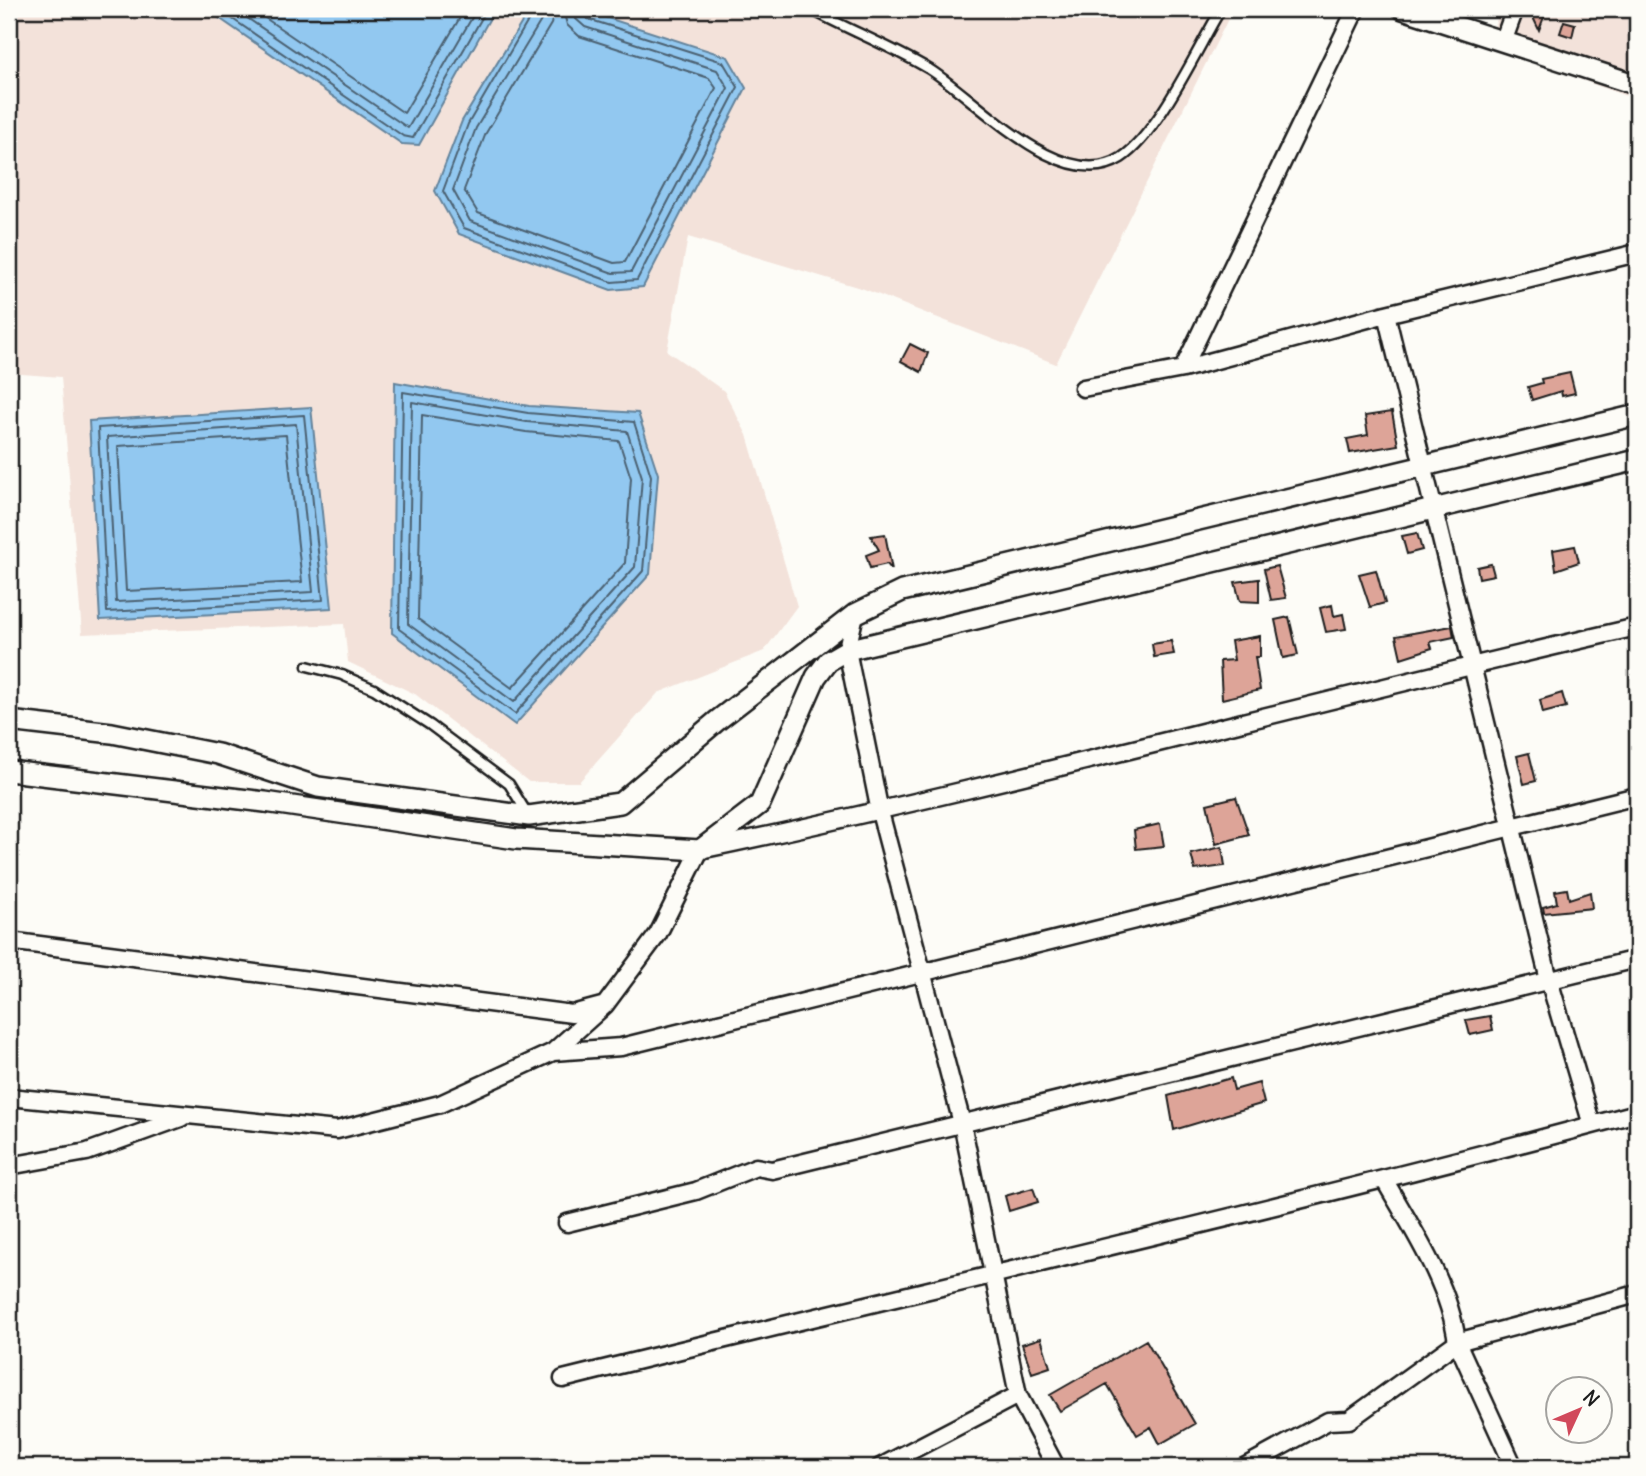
<svg xmlns="http://www.w3.org/2000/svg" width="1646" height="1476" viewBox="0 0 1646 1476" font-family="Delius,sans-serif">
	<rect width="100%" height="100%" fill="#fdfcf7"/>
	<filter id="ink" filterUnits="userSpaceOnUse"><feTurbulence type="fractalNoise" baseFrequency=".0143" numOctaves="2"/><feDisplacementMap in="SourceGraphic" scale="14" xChannelSelector="R" yChannelSelector="G"/><feConvolveMatrix kernelMatrix="1 2 1 2 8 2 1 2 1" color-interpolation-filters="sRGB"/></filter>
	<g filter="url(#ink)">
		<!-- built -->
		<path fill="#f3e2da" d="M 9,9 L 1233,9 L 1056,364 L 864,289 L 688,237 L 667,351 L 724,391 L 747,435 L 797,606 L 764,651 L 658,693 L 579,782 L 529,782 L 415,694 L 348,662 L 344,624 L 82,634 L 61,377 L 9,373 Z
			M 1501,9 L 1637,9 L 1637,100 L 1487,45 Z"/>
		<!-- water -->
		<path fill="#92c8f0" stroke="#63839b" stroke-width="2" d="M 206,9 L 495,9 L 419,145 L 402,144 Z
			M 530,9 L 580,9 L 728,57 L 746,88 L 643,287 L 611,290 L 459,234 L 435,191 L 462,121 Z
			M 395,382 L 529,406 L 638,413 L 658,474 L 650,574 L 515,725 L 392,633 Z
			M 311,407 L 332,608 L 100,620 L 89,421 Z"/>
		<g fill="none" stroke-linecap="round" stroke-linejoin="round">
			<!-- shore -->
			<path stroke="#4b6171" stroke-width="2" d="M 218,9 L 403,136 L 413,138 L 487,9
				M 234,9 L 408,128 L 477,9
				M 252,9 L 404,113 L 465,9
				M 535,9 L 468,124 L 443,191 L 464,228 L 612,282 L 637,280 L 738,87 L 723,62 L 588,19 L 582,9
				M 544,9 L 542,19 L 476,128 L 453,190 L 470,221 L 613,273 L 631,272 L 728,88 L 717,70 L 585,27 L 576,19 L 574,9
				M 555,9 L 551,24 L 486,133 L 464,190 L 478,213 L 614,263 L 625,262 L 716,88 L 709,78 L 579,36 L 567,25 L 563,9
				M 403,392 L 528,413 L 634,422 L 651,476 L 643,571 L 515,714 L 399,629 Z
				M 412,402 L 527,422 L 627,431 L 642,477 L 635,567 L 514,702 L 408,624 Z
				M 304,415 L 323,600 L 107,612 L 98,428 Z
				M 422,415 L 526,432 L 619,441 L 631,478 L 625,563 L 512,688 L 418,619 Z
				M 296,424 L 313,592 L 116,602 L 107,437 Z
				M 286,435 L 302,582 L 126,591 L 118,446 Z"/>
		</g>
		<!-- building -->
		<path fill="#dda498" stroke="#1c1c1c" stroke-width="2" d="M 1529,9 L 1547,9 L 1539,30 Z
			M 1564,21 L 1575,24 L 1572,37 L 1560,33 Z
			M 910,344 L 928,353 L 921,372 L 901,361 Z
			M 1570,373 L 1575,393 L 1562,396 L 1561,391 L 1532,400 L 1528,387 L 1542,383 L 1541,379 Z
			M 1392,412 L 1398,445 L 1350,453 L 1347,439 L 1368,435 L 1365,416 Z
			M 1417,533 L 1422,550 L 1407,554 L 1402,536 Z
			M 885,534 L 892,570 L 887,564 L 870,568 L 866,555 L 879,550 L 871,536 Z
			M 1575,546 L 1579,562 L 1556,570 L 1553,550 Z
			M 1491,564 L 1494,575 L 1479,578 L 1477,567 Z
			M 1277,566 L 1286,598 L 1271,600 L 1264,569 Z
			M 1376,570 L 1385,603 L 1370,607 L 1359,574 Z
			M 1259,579 L 1259,602 L 1240,601 L 1235,582 Z
			M 1332,605 L 1334,616 L 1343,614 L 1346,629 L 1326,632 L 1320,608 Z
			M 1289,617 L 1298,655 L 1283,658 L 1275,620 Z
			M 1452,626 L 1454,637 L 1430,642 L 1432,648 L 1401,658 L 1396,636 Z
			M 1260,636 L 1260,657 L 1255,657 L 1260,690 L 1222,699 L 1220,661 L 1234,660 L 1231,641 Z
			M 1171,641 L 1174,654 L 1154,657 L 1152,644 Z
			M 1562,693 L 1566,707 L 1543,713 L 1540,700 Z
			M 1529,753 L 1536,781 L 1524,784 L 1517,756 Z
			M 1236,797 L 1249,835 L 1216,844 L 1207,804 Z
			M 1160,824 L 1164,846 L 1136,849 L 1134,830 Z
			M 1222,847 L 1225,866 L 1195,870 L 1191,854 Z
			M 1567,889 L 1569,899 L 1590,892 L 1592,908 L 1544,913 L 1543,907 L 1557,903 L 1555,891 Z
			M 1490,1016 L 1493,1030 L 1470,1035 L 1466,1020 Z
			M 1231,1078 L 1234,1090 L 1259,1083 L 1264,1103 L 1174,1130 L 1168,1096 Z
			M 1033,1188 L 1038,1202 L 1009,1211 L 1005,1196 Z
			M 1041,1338 L 1050,1367 L 1032,1373 L 1022,1344 Z
			M 1146,1340 L 1195,1424 L 1160,1444 L 1151,1427 L 1137,1435 L 1107,1384 L 1060,1411 L 1050,1395 Z"/>
		<g fill="none" stroke-linecap="round" stroke-linejoin="round">
			<defs>
				<path id="service" d="M 810,9 C 849,30 890,46 929,69 C 975,97 1061,196 1121,158 C 1159,133 1197,49 1221,9
					M 307,666 L 342,675 L 374,689 L 430,725 L 509,784 L 527,813"/>
				<path id="minor" d="M 1503,42 L 1515,9
					M 1386,314 L 1549,980 L 1592,1125
					M 1183,369 L 1356,9
					M 1083,388 L 1183,369 L 1386,314 L 1637,253
					M 855,614 L 847,650 L 880,812 L 962,1123 L 1018,1395 L 1056,1467
					M 9,941 L 572,1014 L 602,1006
					M 553,1052 L 621,1047 L 1637,796
					M 9,1097 L 337,1130 L 440,1104 L 553,1052 L 605,1005 L 658,934 L 700,850 C 1014,784 1324,698 1637,627
					M 9,1166 L 87,1152 L 181,1118
					M 1385,1181 C 1413,1230 1450,1286 1457,1342 L 1514,1467
					M 567,1223 L 696,1191 L 756,1167 L 772,1170 L 1637,959
					M 563,1379 C 921,1290 1281,1209 1637,1113
					M 880,1467 L 1018,1395
					M 1244,1467 L 1328,1421 L 1349,1420 L 1457,1342 L 1637,1294"/>
				<path id="tertiary" d="M 1403,9 L 1637,85
					M 9,721 L 112,733 L 218,754 L 318,787 L 529,816 L 620,803 L 718,720 L 855,614 L 902,591 L 1637,415
					M 9,771 L 265,802 L 516,839 L 700,850 L 760,804 L 816,677 L 828,661 L 847,650 L 1637,460"/>
			</defs>
			<!-- service casing -->
			<use href="#service" stroke="#1c1c1c" stroke-width="13"/>
			<!-- minor casing -->
			<use href="#minor" stroke="#1c1c1c" stroke-width="21"/>
			<!-- tertiary casing -->
			<use href="#tertiary" stroke="#1c1c1c" stroke-width="24"/>
			<!-- service -->
			<use href="#service" stroke="#fdfcf7" stroke-width="8"/>
			<!-- minor -->
			<use href="#minor" stroke="#fdfcf7" stroke-width="16"/>
			<!-- tertiary -->
			<use href="#tertiary" stroke="#fdfcf7" stroke-width="19"/>
		</g>
	</g>
	<!-- margin -->
	<rect width="1646" height="1476" fill="none" stroke="#fdfcf7" stroke-width="35"/>
	<rect x="18" y="18" width="1611" height="1441" fill="none" stroke="#1c1c1c" stroke-width="2.5" filter="url(#ink)"/>
	<!-- north arrow -->
	<g transform="translate(1579 1410) rotate(46)"><circle r="33" fill="#fdfcf7" stroke="#a3a29f" stroke-width="2"/>
	<path d="M0-5L12 26L0 18L-12 26Z" fill="#d1495b"/>
	<text y="-10" font-size="19" font-weight="bold" text-anchor="middle" fill="#1c1c1c">N</text>
	</g>
</svg>
